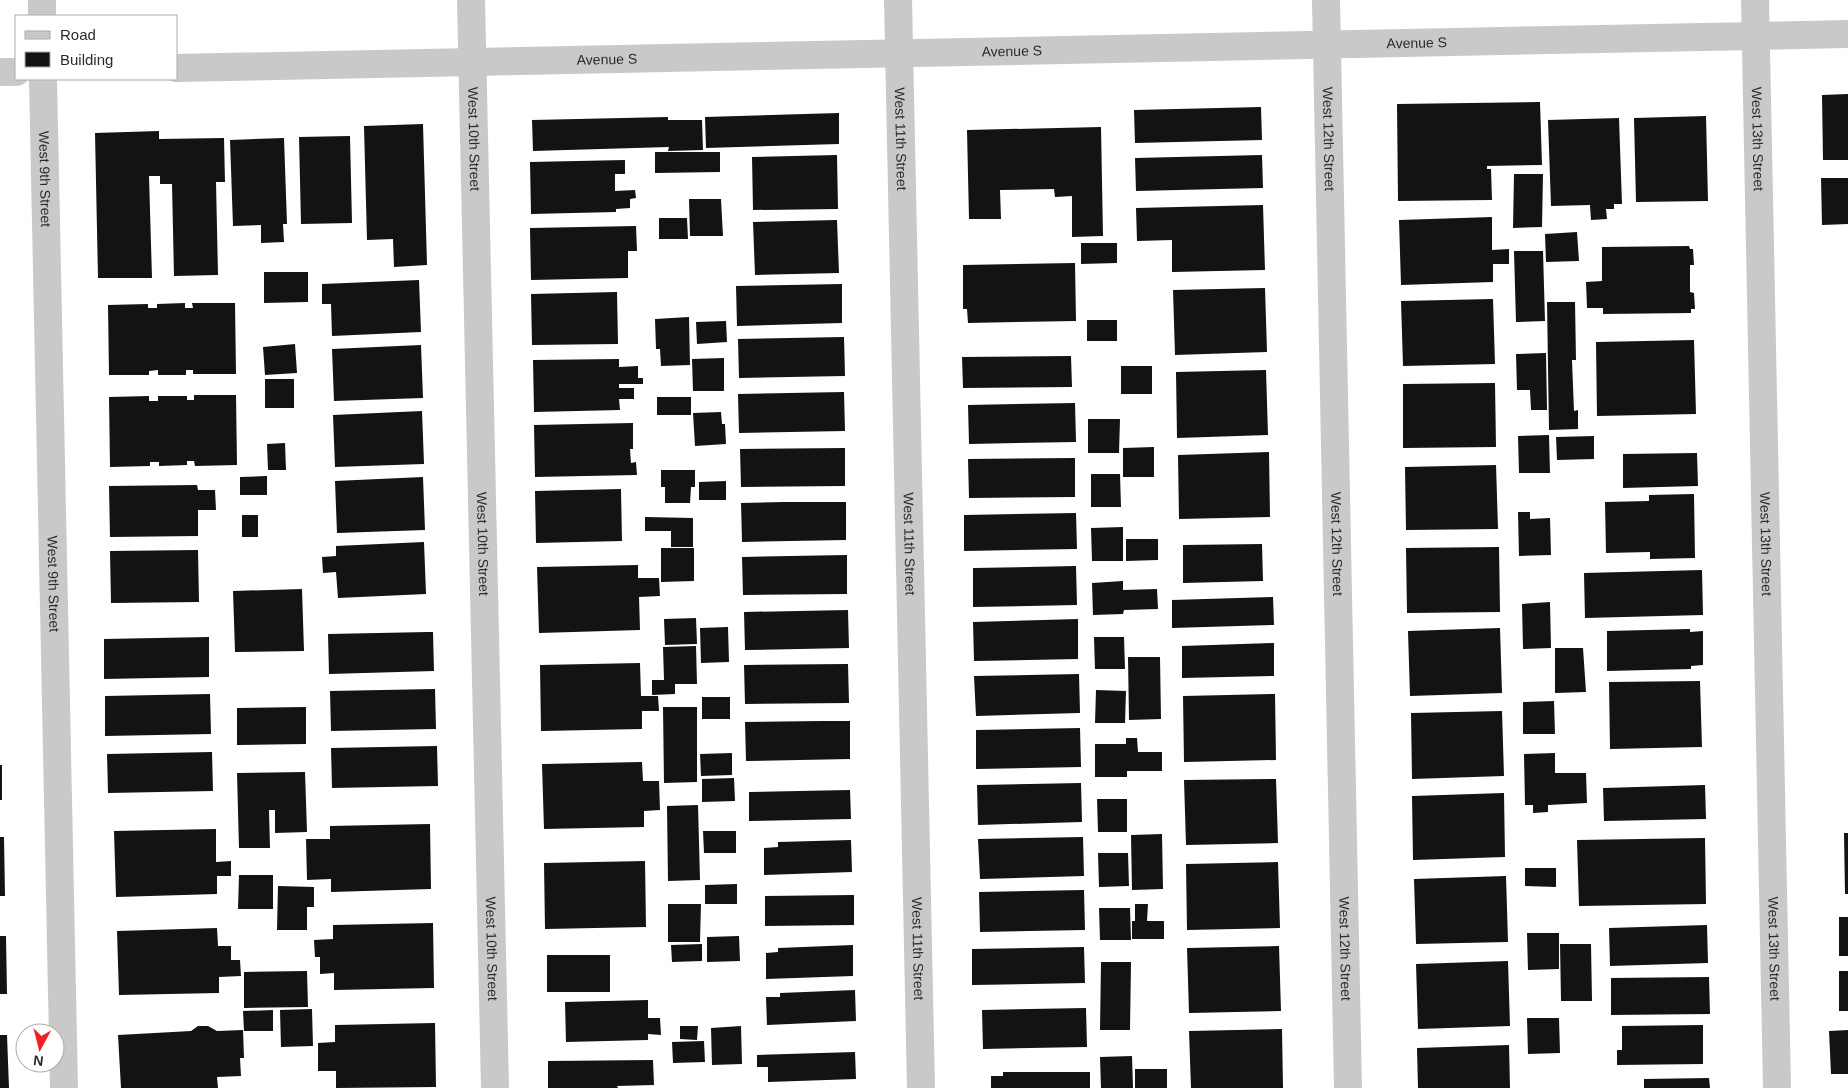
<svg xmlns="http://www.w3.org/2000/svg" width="1848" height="1088" viewBox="0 0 1848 1088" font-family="Helvetica,sans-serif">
	<rect width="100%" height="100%" fill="#fff"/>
	<!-- building -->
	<path fill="#131313" d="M 1848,94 L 1848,160 L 1823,160 L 1822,95 Z
		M 1540,102 L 1542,165 L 1487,166 L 1487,169 L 1491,169 L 1492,200 L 1398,201 L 1397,104 Z
		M 1261,107 L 1262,140 L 1135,143 L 1134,110 Z
		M 839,113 L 839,144 L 706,148 L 705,117 Z
		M 1706,116 L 1708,201 L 1636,202 L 1634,118 Z
		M 668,117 L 668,120 L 702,120 L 703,150 L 668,151 L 669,147 L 533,151 L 532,120 Z
		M 1619,118 L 1622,204 L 1614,204 L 1614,209 L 1606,209 L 1607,219 L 1591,220 L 1590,205 L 1551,206 L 1548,120 Z
		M 423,124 L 427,265 L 394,267 L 393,239 L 367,240 L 364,126 Z
		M 1101,127 L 1103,236 L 1072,237 L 1072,196 L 1055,197 L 1054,189 L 1000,190 L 1001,219 L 969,219 L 967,130 Z
		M 159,131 L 159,139 L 224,138 L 225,182 L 216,182 L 218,275 L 174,276 L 172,184 L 160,184 L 160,176 L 149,176 L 152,278 L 98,278 L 95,133 Z
		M 350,136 L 352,223 L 301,224 L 299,137 Z
		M 284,138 L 287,224 L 283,224 L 284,242 L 261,243 L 261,225 L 233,226 L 230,140 Z
		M 655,152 L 720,152 L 720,172 L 655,173 Z
		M 837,155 L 838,209 L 753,210 L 752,157 Z
		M 1262,155 L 1263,188 L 1136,191 L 1135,158 Z
		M 625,160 L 625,174 L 615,174 L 615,191 L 635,190 L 636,198 L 630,199 L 630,208 L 616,209 L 616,212 L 531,214 L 530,162 Z
		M 1514,174 L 1543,174 L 1542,227 L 1513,228 Z
		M 1821,178 L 1848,178 L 1848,224 L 1822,225 Z
		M 689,199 L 721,199 L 723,236 L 690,236 Z
		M 1263,205 L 1265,270 L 1172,272 L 1172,240 L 1137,241 L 1136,208 Z
		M 1492,217 L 1492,250 L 1509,249 L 1509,264 L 1493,264 L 1493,282 L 1401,285 L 1399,220 Z
		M 659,218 L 687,218 L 688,239 L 659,239 Z
		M 837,220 L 839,273 L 755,275 L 753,222 Z
		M 636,226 L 637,251 L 628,251 L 628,278 L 531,280 L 530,228 Z
		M 1577,232 L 1579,261 L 1546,262 L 1545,234 Z
		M 1081,243 L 1117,243 L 1117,263 L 1081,264 Z
		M 1689,246 L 1690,249 L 1693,249 L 1694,265 L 1690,265 L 1690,292 L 1694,293 L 1695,309 L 1691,309 L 1691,313 L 1603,314 L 1603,308 L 1587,308 L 1586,282 L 1602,281 L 1602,247 Z
		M 1514,251 L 1543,251 L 1545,321 L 1516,322 Z
		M 1075,263 L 1076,321 L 968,323 L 967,309 L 963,309 L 963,265 Z
		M 264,272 L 308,272 L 308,302 L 264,303 Z
		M 419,280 L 421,332 L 332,336 L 331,304 L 322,304 L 322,284 Z
		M 842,284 L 842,323 L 737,326 L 736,286 Z
		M 1265,288 L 1267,352 L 1175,355 L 1173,290 Z
		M 617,292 L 618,344 L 532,345 L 531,294 Z
		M 1493,299 L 1495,364 L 1403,366 L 1401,301 Z
		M 1547,302 L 1575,302 L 1576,360 L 1572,360 L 1574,411 L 1578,410 L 1578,429 L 1549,430 Z
		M 185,303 L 185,308 L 193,308 L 192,303 L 235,303 L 236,374 L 193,374 L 193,370 L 186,370 L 186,375 L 158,375 L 158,370 L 149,371 L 149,375 L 109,375 L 108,305 L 148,304 L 148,308 L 157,308 L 157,304 Z
		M 689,317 L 690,365 L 661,366 L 660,349 L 656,349 L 655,319 Z
		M 1087,320 L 1117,320 L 1117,341 L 1087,341 Z
		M 726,321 L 727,342 L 697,344 L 696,322 Z
		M 844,337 L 845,376 L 739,378 L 738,339 Z
		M 1694,340 L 1696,414 L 1597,416 L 1596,342 Z
		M 295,344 L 297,373 L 265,375 L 263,347 Z
		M 421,345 L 423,398 L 334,401 L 332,349 Z
		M 1546,353 L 1547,410 L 1531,410 L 1530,390 L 1517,390 L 1516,354 Z
		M 1071,356 L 1072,387 L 963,388 L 962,357 Z
		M 724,358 L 724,391 L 693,391 L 692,359 Z
		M 619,359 L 619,367 L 638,366 L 638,378 L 643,378 L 643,384 L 619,384 L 619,388 L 634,388 L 634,399 L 619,399 L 620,410 L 534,412 L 533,360 Z
		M 1121,366 L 1152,366 L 1152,394 L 1121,394 Z
		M 1266,370 L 1268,435 L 1177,438 L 1176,372 Z
		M 265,379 L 294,379 L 294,408 L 265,408 Z
		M 1495,383 L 1496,447 L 1403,448 L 1403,384 Z
		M 844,392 L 845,431 L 739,433 L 738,394 Z
		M 194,395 L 236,395 L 237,465 L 195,466 L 194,461 L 187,461 L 187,465 L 159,466 L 159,462 L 150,462 L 150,466 L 110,467 L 109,397 L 149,396 L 149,401 L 158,401 L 158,396 L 187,396 L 187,400 L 194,400 Z
		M 657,397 L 691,397 L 691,415 L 657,415 Z
		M 1075,403 L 1076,442 L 969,444 L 968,405 Z
		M 422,411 L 424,464 L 335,467 L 333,415 Z
		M 721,412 L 722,424 L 725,424 L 726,444 L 695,446 L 693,413 Z
		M 1088,419 L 1120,419 L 1119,453 L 1088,453 Z
		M 633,423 L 633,449 L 630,449 L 631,463 L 636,462 L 637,475 L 535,477 L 534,425 Z
		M 1549,435 L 1550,473 L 1519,473 L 1518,436 Z
		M 1594,436 L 1594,459 L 1557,460 L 1556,437 Z
		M 285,443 L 286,470 L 268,470 L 267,444 Z
		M 1154,447 L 1154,477 L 1123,477 L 1123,448 Z
		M 845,448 L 845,486 L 741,487 L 740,449 Z
		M 1269,452 L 1270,517 L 1179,519 L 1178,455 Z
		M 1697,453 L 1698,486 L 1623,488 L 1623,454 Z
		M 1075,458 L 1075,497 L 969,498 L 968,459 Z
		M 1496,465 L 1498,529 L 1406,530 L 1405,467 Z
		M 661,470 L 695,470 L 695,487 L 691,487 L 690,503 L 665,503 L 665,487 L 661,487 Z
		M 1091,474 L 1120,474 L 1121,507 L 1091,507 Z
		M 267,476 L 267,495 L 240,495 L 240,477 Z
		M 423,477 L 425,530 L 337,533 L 335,481 Z
		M 726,481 L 726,500 L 699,500 L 699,482 Z
		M 197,485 L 198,490 L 215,490 L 216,510 L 198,510 L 198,536 L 110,537 L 109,486 Z
		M 621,489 L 622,541 L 536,543 L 535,491 Z
		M 1694,494 L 1695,558 L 1650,559 L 1650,552 L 1606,553 L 1605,502 L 1649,501 L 1649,495 Z
		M 784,502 L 846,502 L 846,540 L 742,542 L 741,503 Z
		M 1518,512 L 1530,512 L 1530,519 L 1550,518 L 1551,555 L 1519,556 Z
		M 1076,513 L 1077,549 L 964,551 L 964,515 Z
		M 242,515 L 258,515 L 258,537 L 242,537 Z
		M 645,517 L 693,518 L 693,547 L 671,547 L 671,531 L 645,531 Z
		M 1123,527 L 1123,561 L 1092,561 L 1091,528 Z
		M 1126,539 L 1158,539 L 1158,560 L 1126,561 Z
		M 424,542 L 426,594 L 338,598 L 336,572 L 323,573 L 322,557 L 336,556 L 336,546 Z
		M 1262,544 L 1263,581 L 1183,583 L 1183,545 Z
		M 1499,547 L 1500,612 L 1407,613 L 1406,548 Z
		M 661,548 L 694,548 L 694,581 L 661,582 Z
		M 198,550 L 199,602 L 111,603 L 110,551 Z
		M 847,555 L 847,594 L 743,595 L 742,557 Z
		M 638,565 L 638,578 L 659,578 L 660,596 L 639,597 L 640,630 L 539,633 L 537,567 Z
		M 1076,566 L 1077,605 L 973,607 L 973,568 Z
		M 1702,570 L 1703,615 L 1585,618 L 1584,573 Z
		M 1123,581 L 1123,590 L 1157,589 L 1158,609 L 1124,610 L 1123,614 L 1093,615 L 1092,583 Z
		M 302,589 L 304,651 L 235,652 L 233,591 Z
		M 1273,597 L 1274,625 L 1172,628 L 1172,600 Z
		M 1550,602 L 1551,648 L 1523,649 L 1522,604 Z
		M 848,610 L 849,648 L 745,650 L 744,612 Z
		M 696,618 L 697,644 L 665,645 L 664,619 Z
		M 1078,619 L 1078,659 L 974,661 L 973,622 Z
		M 728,627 L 729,662 L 701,663 L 700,628 Z
		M 1500,628 L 1502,693 L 1410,696 L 1408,631 Z
		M 1690,629 L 1690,632 L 1703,631 L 1703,665 L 1691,666 L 1691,669 L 1607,671 L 1607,631 Z
		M 428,632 L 433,632 L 434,671 L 329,674 L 328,634 Z
		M 209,637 L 209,677 L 104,679 L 104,639 Z
		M 1094,637 L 1124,637 L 1125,669 L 1095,669 Z
		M 1274,643 L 1274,676 L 1182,678 L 1182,646 Z
		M 696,646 L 697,684 L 675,684 L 675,694 L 652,695 L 652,680 L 664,680 L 663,647 Z
		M 1555,648 L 1583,648 L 1586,692 L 1555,693 Z
		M 1128,657 L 1160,657 L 1161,719 L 1129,720 Z
		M 640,663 L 641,696 L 658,696 L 659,711 L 642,711 L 642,729 L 541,731 L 540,665 Z
		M 848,664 L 849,703 L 745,704 L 744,665 Z
		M 1079,674 L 1080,713 L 976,716 L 974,676 Z
		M 1700,681 L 1702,747 L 1610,749 L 1609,682 Z
		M 435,689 L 436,729 L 331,731 L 330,691 Z
		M 1096,690 L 1126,691 L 1125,723 L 1095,723 Z
		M 210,694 L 211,734 L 105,736 L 105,696 Z
		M 1275,694 L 1276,760 L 1184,762 L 1183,696 Z
		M 702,697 L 730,697 L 730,719 L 702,719 Z
		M 1554,701 L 1555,734 L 1523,734 L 1523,702 Z
		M 306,707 L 306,744 L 237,745 L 237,708 Z
		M 663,707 L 697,707 L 697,782 L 664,783 Z
		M 1502,711 L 1504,776 L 1412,779 L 1411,713 Z
		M 823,721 L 850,721 L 850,759 L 746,761 L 745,722 Z
		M 1080,728 L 1081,767 L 976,769 L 976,730 Z
		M 1126,738 L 1137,738 L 1138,752 L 1162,752 L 1162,771 L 1127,771 L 1127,777 L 1095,777 L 1095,744 L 1126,744 Z
		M 437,746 L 438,786 L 332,788 L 331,748 Z
		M 212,752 L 213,791 L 108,793 L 107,754 Z
		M 732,753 L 732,775 L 701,776 L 700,754 Z
		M 1555,753 L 1555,773 L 1586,773 L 1587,803 L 1548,805 L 1548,812 L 1533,813 L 1533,805 L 1525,805 L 1524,754 Z
		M 642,762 L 643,781 L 659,781 L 660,810 L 644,811 L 644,827 L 544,829 L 542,764 Z
		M 0,765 L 2,765 L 2,800 L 0,800 Z
		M 305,772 L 307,832 L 275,833 L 275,810 L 269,810 L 270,848 L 239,848 L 237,773 Z
		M 734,778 L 735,801 L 702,802 L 702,779 Z
		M 1276,779 L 1278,843 L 1186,845 L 1184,780 Z
		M 1081,783 L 1082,822 L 978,825 L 977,785 Z
		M 1705,785 L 1706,819 L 1604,821 L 1603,788 Z
		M 850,790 L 851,819 L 749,821 L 749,792 Z
		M 1504,793 L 1505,857 L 1413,860 L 1412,796 Z
		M 1097,799 L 1127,799 L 1127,832 L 1098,832 Z
		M 698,805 L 700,880 L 668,881 L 667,806 Z
		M 430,824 L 431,889 L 331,892 L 331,879 L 307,880 L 306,839 L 330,839 L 330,826 Z
		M 216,829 L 216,862 L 231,861 L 231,876 L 217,876 L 217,894 L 116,897 L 114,831 Z
		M 703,831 L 736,831 L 736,853 L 704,853 Z
		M 1844,833 L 1848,833 L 1848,894 L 1845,894 Z
		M 1162,834 L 1163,889 L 1132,890 L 1131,835 Z
		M 0,837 L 4,837 L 5,896 L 0,896 Z
		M 1083,837 L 1084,876 L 980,879 L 978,839 Z
		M 1705,838 L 1706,904 L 1579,906 L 1577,840 Z
		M 851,840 L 852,872 L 764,875 L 764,848 L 778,847 L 778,842 Z
		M 1098,853 L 1128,853 L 1129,886 L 1099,887 Z
		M 645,861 L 646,927 L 545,929 L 544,863 Z
		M 1278,862 L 1280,928 L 1187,930 L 1186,864 Z
		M 1525,868 L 1556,868 L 1556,887 L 1525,886 Z
		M 239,875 L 273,875 L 273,909 L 238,909 Z
		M 1506,876 L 1508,942 L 1416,944 L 1414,879 Z
		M 737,884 L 737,904 L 705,904 L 705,885 Z
		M 278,886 L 314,887 L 314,907 L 307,907 L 307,930 L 277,930 Z
		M 1084,890 L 1085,930 L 980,932 L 979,892 Z
		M 854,895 L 854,925 L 765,926 L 765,896 Z
		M 668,904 L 701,904 L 700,942 L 668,942 Z
		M 1135,904 L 1148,904 L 1147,921 L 1164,921 L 1164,939 L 1132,939 L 1132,921 L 1135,921 Z
		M 1099,908 L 1130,908 L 1131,940 L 1100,940 Z
		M 1839,917 L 1848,917 L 1848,956 L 1839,956 Z
		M 433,923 L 434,988 L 334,990 L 334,973 L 320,974 L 320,957 L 315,957 L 314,940 L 333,939 L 333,925 Z
		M 1707,925 L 1708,963 L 1610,966 L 1609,928 Z
		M 217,928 L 218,946 L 231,946 L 231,960 L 240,960 L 241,976 L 219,977 L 219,993 L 119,995 L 117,931 Z
		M 1527,933 L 1559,933 L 1559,969 L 1528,970 Z
		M 0,936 L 6,936 L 7,994 L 0,994 Z
		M 739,936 L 740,961 L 707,962 L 707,937 Z
		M 702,944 L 702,961 L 672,962 L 671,945 Z
		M 1560,944 L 1591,944 L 1592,1001 L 1561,1001 Z
		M 853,945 L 853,976 L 766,979 L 766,953 L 778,952 L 778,948 Z
		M 1279,946 L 1281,1011 L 1189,1013 L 1187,948 Z
		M 1084,947 L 1085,983 L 972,985 L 972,949 Z
		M 547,955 L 610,955 L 610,992 L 547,992 Z
		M 1508,961 L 1510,1026 L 1418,1029 L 1416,964 Z
		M 1101,962 L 1131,962 L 1130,1030 L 1100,1030 Z
		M 307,971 L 308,1007 L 244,1008 L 244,972 Z
		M 1839,971 L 1848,971 L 1848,1011 L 1839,1011 Z
		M 1709,977 L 1710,1014 L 1611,1015 L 1611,978 Z
		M 855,990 L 856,1021 L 767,1025 L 766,997 L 780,997 L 780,993 Z
		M 648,1000 L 648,1018 L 660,1018 L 661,1035 L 648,1034 L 648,1040 L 566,1042 L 565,1002 Z
		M 1086,1008 L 1087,1047 L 983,1049 L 982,1010 Z
		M 312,1009 L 313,1046 L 281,1047 L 280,1010 Z
		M 273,1010 L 273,1031 L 244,1031 L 243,1011 Z
		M 1527,1018 L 1559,1018 L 1560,1053 L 1528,1054 Z
		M 435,1023 L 436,1087 L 336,1088 L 336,1071 L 318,1071 L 318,1043 L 335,1042 L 335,1025 Z
		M 1703,1025 L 1703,1064 L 1617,1065 L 1617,1050 L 1622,1050 L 1622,1026 Z
		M 198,1026 L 208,1026 L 217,1031 L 243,1030 L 244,1058 L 240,1058 L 241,1076 L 217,1077 L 218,1088 L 121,1088 L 118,1035 L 191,1031 Z
		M 680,1026 L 698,1026 L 697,1040 L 680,1039 Z
		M 741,1026 L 742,1064 L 712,1065 L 711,1028 Z
		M 1282,1029 L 1283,1088 L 1191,1088 L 1189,1031 Z
		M 1848,1030 L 1848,1074 L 1831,1074 L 1829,1031 Z
		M 0,1035 L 7,1035 L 9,1088 L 0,1088 Z
		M 704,1041 L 705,1062 L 673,1063 L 672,1042 Z
		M 1509,1045 L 1510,1088 L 1418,1088 L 1417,1048 Z
		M 855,1052 L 856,1079 L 768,1082 L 768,1067 L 757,1067 L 757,1055 Z
		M 1132,1056 L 1133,1088 L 1101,1088 L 1100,1057 Z
		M 653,1060 L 654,1085 L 617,1086 L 618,1088 L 548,1088 L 548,1061 Z
		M 1135,1069 L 1167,1069 L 1167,1088 L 1135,1088 Z
		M 1003,1072 L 1090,1072 L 1090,1088 L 991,1088 L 991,1076 L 1003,1076 Z
		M 1709,1078 L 1710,1088 L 1644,1088 L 1644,1079 Z"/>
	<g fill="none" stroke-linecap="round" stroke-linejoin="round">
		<!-- minor -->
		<g stroke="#c9c9c9" stroke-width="28">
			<path d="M 42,0 L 42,16"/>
			<path id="s1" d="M 471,0 L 495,1088"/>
			<path id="s2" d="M 898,0 L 921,1088"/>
			<path id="s3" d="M 1326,0 L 1348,1088"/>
			<path id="s4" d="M 1755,0 L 1777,1088"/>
			<path id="s5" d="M 176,68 L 1848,34"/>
			<path d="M 0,72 L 16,72"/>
			<path id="s6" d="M 43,79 L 64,1088"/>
		</g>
	</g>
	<g text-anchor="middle" stroke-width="5" stroke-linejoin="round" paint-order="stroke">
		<!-- street labels -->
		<g font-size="14" fill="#2c2c2c" stroke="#fff">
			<text dy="5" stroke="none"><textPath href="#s5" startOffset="1241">Avenue S</textPath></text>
			<text dy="5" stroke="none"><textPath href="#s5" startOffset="836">Avenue S</textPath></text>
			<text dy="5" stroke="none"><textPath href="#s5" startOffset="431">Avenue S</textPath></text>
			<text dy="5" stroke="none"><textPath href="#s1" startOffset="139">West 10th Street</textPath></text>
			<text dy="5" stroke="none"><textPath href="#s2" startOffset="139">West 11th Street</textPath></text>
			<text dy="5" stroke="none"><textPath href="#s3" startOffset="139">West 12th Street</textPath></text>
			<text dy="5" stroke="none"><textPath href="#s4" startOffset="139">West 13th Street</textPath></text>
			<text dy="5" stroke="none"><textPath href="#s6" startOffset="100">West 9th Street</textPath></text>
			<text dy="5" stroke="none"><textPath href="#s1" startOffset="544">West 10th Street</textPath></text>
			<text dy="5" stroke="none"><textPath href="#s2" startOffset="544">West 11th Street</textPath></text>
			<text dy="5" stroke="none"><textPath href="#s3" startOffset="544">West 12th Street</textPath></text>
			<text dy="5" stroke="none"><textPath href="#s4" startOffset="544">West 13th Street</textPath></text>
			<text dy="5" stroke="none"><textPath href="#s6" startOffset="505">West 9th Street</textPath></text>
			<text dy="5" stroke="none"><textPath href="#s1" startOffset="949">West 10th Street</textPath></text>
			<text dy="5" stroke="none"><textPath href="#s2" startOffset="949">West 11th Street</textPath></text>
			<text dy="5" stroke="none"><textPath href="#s3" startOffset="949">West 12th Street</textPath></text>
			<text dy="5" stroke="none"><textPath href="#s4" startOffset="949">West 13th Street</textPath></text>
		</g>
	</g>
	<!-- legend -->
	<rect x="15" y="15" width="162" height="65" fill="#ffffff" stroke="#ababab"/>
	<rect x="25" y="31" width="25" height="8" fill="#c9c9c9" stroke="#ababab"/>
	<text x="60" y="40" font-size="15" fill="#2c2c2c">Road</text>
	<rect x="25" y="52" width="25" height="15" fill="#131313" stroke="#ababab"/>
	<text x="60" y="65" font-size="15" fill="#2c2c2c">Building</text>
	<!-- north arrow -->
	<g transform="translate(40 1048) rotate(187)"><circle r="24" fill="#ffffff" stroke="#ababab"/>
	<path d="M0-4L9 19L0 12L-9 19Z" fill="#ef2122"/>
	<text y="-8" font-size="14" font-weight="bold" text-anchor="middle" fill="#2c2c2c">N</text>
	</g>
</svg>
